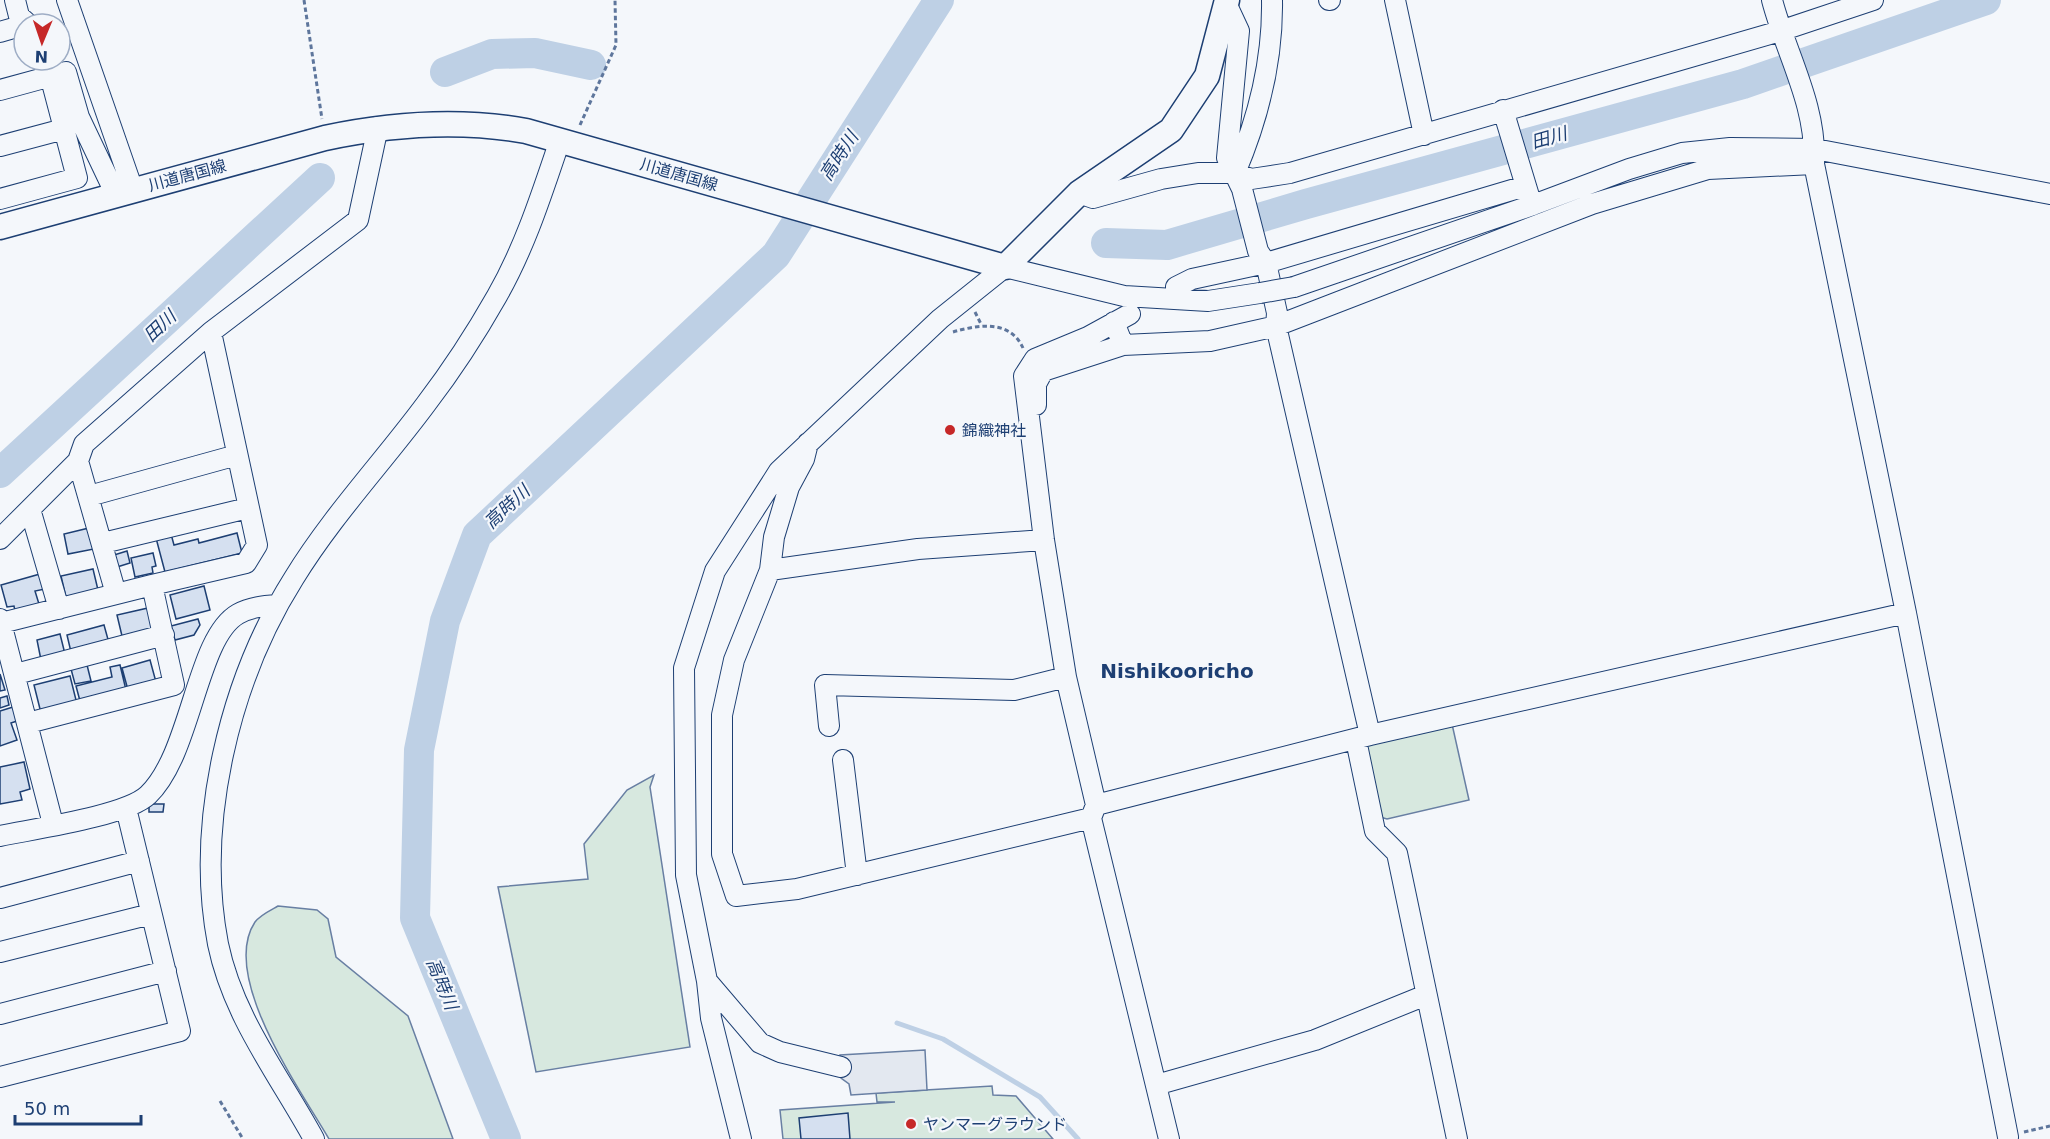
<svg xmlns="http://www.w3.org/2000/svg" width="2050" height="1139" viewBox="0 0 2050 1139" font-family="'DejaVu Sans','Noto Sans JP',sans-serif">
	<rect width="100%" height="100%" fill="#f4f7fb"/>
	<!-- green -->
	<path fill="#d7e8df" stroke="#687fa3" stroke-width="1.5" d="M 1452,724 L 1469,800 L 1387,819 L 1380,817 L 1365,743 Z
		M 654,775 L 650,787 L 690,1047 L 536,1072 L 498,887 L 588,879 L 584,844 L 627,790 Z
		M 278,906 L 317,910 L 328,919 L 336,957 L 408,1016 L 453,1139 L 329,1139 C 301,1091 219,976 255,922 C 260,915 271,910 278,906 Z
		M 992,1086 L 993,1095 L 1016,1096 L 1053,1139 L 783,1139 L 780,1110 L 895,1102 L 877,1102 L 876,1093 Z"/>
	<!-- parking -->
	<path fill="#e3e8f0" stroke="#687fa3" stroke-width="1.5" d="M 925,1050 L 927,1090 L 851,1095 L 849,1084 L 841,1078 L 840,1055 Z"/>
	<g fill="none" stroke-linecap="round" stroke-linejoin="round">
		<!-- stream -->
		<path stroke="#bed0e5" stroke-width="5" d="M 897,1023 L 943,1039 L 1040,1097 L 1078,1139"/>
		<!-- river -->
		<path stroke="#bed0e5" stroke-width="30" d="M 445,72 L 492,54 L 535,53 L 591,65
			M 1106,243 L 1167,245 L 1306,204 L 1743,84 L 1986,0
			M 0,473 L 320,178
			M 506,1139 L 415,918 L 419,750 L 445,621 L 477,535 L 776,255 L 939,0"/>
	</g>
	<!-- building -->
	<path fill="#d5e0f0" stroke="#1d3f73" stroke-width="1.5" d="M 89,528 L 94,549 L 68,554 L 64,534 Z
		M 237,533 L 242,553 L 165,572 L 156,538 L 171,534 L 174,545 L 198,539 L 199,543 Z
		M 127,551 L 130,563 L 117,567 L 114,555 Z
		M 153,553 L 156,566 L 152,567 L 153,573 L 135,577 L 131,558 Z
		M 93,569 L 98,590 L 66,597 L 61,576 Z
		M 40,574 L 45,589 L 35,591 L 39,604 L 15,611 L 14,606 L 7,607 L 1,585 Z
		M 204,586 L 210,610 L 176,619 L 170,595 Z
		M 148,608 L 152,629 L 122,636 L 117,615 Z
		M 198,619 L 200,625 L 194,635 L 175,640 L 171,626 Z
		M 104,625 L 109,643 L 71,652 L 67,635 Z
		M 60,634 L 65,654 L 41,660 L 37,640 Z
		M 150,660 L 156,682 L 128,690 L 122,668 Z
		M 87,665 L 91,681 L 75,684 L 71,669 Z
		M 120,665 L 126,690 L 80,701 L 76,686 L 112,677 L 110,667 Z
		M 0,674 L 5,690 L 0,691 Z
		M 70,676 L 77,704 L 41,713 L 34,685 Z
		M 7,696 L 9,705 L 0,708 L 0,698 Z
		M 13,707 L 17,721 L 11,723 L 17,740 L 0,746 L 0,711 Z
		M 24,762 L 30,789 L 20,792 L 22,800 L 0,804 L 0,767 Z
		M 149,804 L 164,804 L 163,812 L 149,812 Z
		M 848,1113 L 850,1139 L 801,1139 L 799,1118 Z"/>
	<g fill="none" stroke-linecap="round" stroke-linejoin="round">
		<defs>
			<path id="minor" d="M 15,0 L 19,16 L 28,24
				M 67,0 L 133,190
				M 1329,0 L 1330,0
				M 1395,0 L 1424,135
				M 1226,3 L 1239,31 L 1227,158 L 1242,189 L 1258,251 L 1266,263 L 1277,313 L 1276,326 L 1370,735
				M 0,32 L 24,25
				M 0,90 L 66,72 L 79,117 L 116,195
				M 1503,110 L 1529,196
				M 0,146 L 64,129
				M 1814,164 L 1906,613
				M 1235,173 C 1258,119 1273,58 1272,0
				M 1079,193 L 1093,198 L 1161,179 L 1198,173 L 1235,173 L 1251,179 L 1290,173 L 1780,31 L 1873,0
				M 0,199 L 77,178 L 46,60
				M 1176,287 L 1192,279 L 1266,263 L 1525,186
				M 1294,287 L 1533,205 L 1629,169 L 1682,153 L 1730,148 L 1815,149 L 2050,194
				M 1114,322 L 1123,345 L 1210,341 L 1276,326 L 1592,204 L 1708,169 L 1814,164 C 1817,105 1786,54 1772,0
				M 1036,405 L 1036,384 L 1043,371 L 1123,345
				M 808,443 L 804,459 L 789,487 L 774,537 L 770,570 L 734,660 L 722,715 L 722,854 L 736,896 L 797,889 L 1091,818 L 1096,805 L 1066,677 L 1044,540 L 1024,376 L 1035,359 L 1088,337 L 1130,314
				M 78,461 L 116,594
				M 89,496 L 237,455
				M 30,509 L 59,609
				M 0,539 L 78,461 L 84,444 L 211,332 L 358,220 L 378,127
				M 103,543 L 248,508
				M 770,570 L 918,549 L 1044,540
				M 0,619 L 53,824
				M 1,623 L 152,585
				M 16,674 L 164,635
				M 28,723 L 174,685 L 152,585 L 246,563 L 257,545 L 211,332
				M 829,726 L 825,685 L 1014,690 L 1066,677
				M 1356,740 L 1375,831 L 1397,853 L 1457,1139
				M 843,760 L 857,875
				M 1096,805 L 1370,735 L 1906,613 L 2008,1137
				M 1091,818 L 1169,1139
				M 0,836 C 33,829 126,816 148,795 C 192,753 196,638 238,614 C 250,607 264,606 278,605
				M 0,898 L 139,861
				M 0,952 L 151,914
				M 707,981 L 760,1043 L 780,1052 L 841,1067
				M 0,1014 L 166,971
				M 0,1077 L 180,1031 L 126,808
				M 1156,1085 L 1315,1040 L 1426,995
				M 314,1139 C 279,1075 233,1017 218,944 C 195,824 229,681 294,578 C 332,516 383,462 426,404 C 452,370 476,333 497,296 C 525,247 542,193 560,140
				M 741,1139 L 711,1018 L 707,981 L 686,875 L 684,668 L 715,571 L 779,471 L 940,319 L 1005,267 L 1124,296 L 1208,301 L 1260,293"/>
			<path id="major" d="M 0,227 L 325,138 C 391,124 459,119 526,131 L 1005,267 L 1079,193 L 1171,130 L 1207,76 L 1227,0"/>
		</defs>
		<!-- minor casing -->
		<use href="#minor" stroke="#1d3f73" stroke-width="22"/>
		<!-- major casing -->
		<use href="#major" stroke="#1d3f73" stroke-width="27"/>
		<!-- path -->
		<path stroke="#5e769c" stroke-width="3" stroke-dasharray="4.5 3" stroke-linecap="butt" d="M 304,0 L 322,119
			M 580,125 L 616,45 L 615,0
			M 975,312 L 981,324
			M 953,332 C 977,325 1010,319 1023,348
			M 220,1101 L 243,1139
			M 2024,1132 L 2050,1126"/>
		<!-- minor -->
		<use href="#minor" stroke="#f4f7fb" stroke-width="20"/>
		<!-- major -->
		<use href="#major" stroke="#f4f7fb" stroke-width="24"/>
		<defs>
			<path id="minor-bridge" d="M 1260,293 L 1294,287"/>
		</defs>
		<!-- minor-bridge casing -->
		<use href="#minor-bridge" stroke="#1d3f73" stroke-width="22" stroke-linecap="butt"/>
		<!-- minor-bridge -->
		<use href="#minor-bridge" stroke="#f4f7fb" stroke-width="20"/>
	</g>
	<!-- markers -->
	<g fill="#c62828" stroke="#f4f7fb" stroke-width="2">
		<circle cx="950" cy="430" r="6"/>
		<circle cx="911" cy="1124" r="6"/>
	</g>
	<g text-anchor="middle" stroke-width="4.5" stroke-linejoin="round" paint-order="stroke">
		<!-- street labels -->
		<g font-size="16" fill="#1d3f73" stroke="#f4f7fb">
			<text transform="translate(679 174) rotate(16)" y="6">川道唐国線</text>
			<text transform="translate(187 175) rotate(-15)" y="6">川道唐国線</text>
		</g>
		<!-- poi labels -->
		<g font-size="16" fill="#1d3f73" stroke="#f4f7fb" text-anchor="start">
			<text x="962" y="436">錦織神社</text>
			<text x="923" y="1130">ヤンマーグラウンド</text>
		</g>
		<!-- water labels -->
		<g font-size="18" font-style="italic" fill="#1d3f73" stroke="#f4f7fb">
			<text transform="translate(1549 138) rotate(-16)" y="6">田川</text>
			<text transform="translate(839 156) rotate(-57)" y="6">高時川</text>
			<text transform="translate(160 326) rotate(-43)" y="6">田川</text>
			<text transform="translate(507 507) rotate(-43)" y="6">高時川</text>
			<text transform="translate(442 984) rotate(68)" y="6">高時川</text>
		</g>
		<!-- quarter labels -->
		<g font-size="20" font-weight="bold" fill="#1d3f73" stroke="#f4f7fb">
			<text x="1177" y="678">Nishikooricho</text>
		</g>
	</g>
	<!-- north arrow -->
	<g transform="translate(42 42) rotate(182)"><circle r="28" fill="#f4f7fb" stroke="#9eadc5" stroke-width="1.5"/>
	<path d="M0-4.5L10 22L0 15L-10 22Z" fill="#c62828"/>
	<text y="-9" font-size="16" font-weight="bold" text-anchor="middle" fill="#1d3f73">N</text>
	</g>
	<!-- scale -->
	<path d="M15 1115v9h126v-9" fill="none" stroke="#1d3f73" stroke-width="3"/>
	<text x="24" y="1115" font-size="18" fill="#1d3f73" stroke="#f4f7fb" stroke-width="4.5" paint-order="stroke">50 m</text>
</svg>
